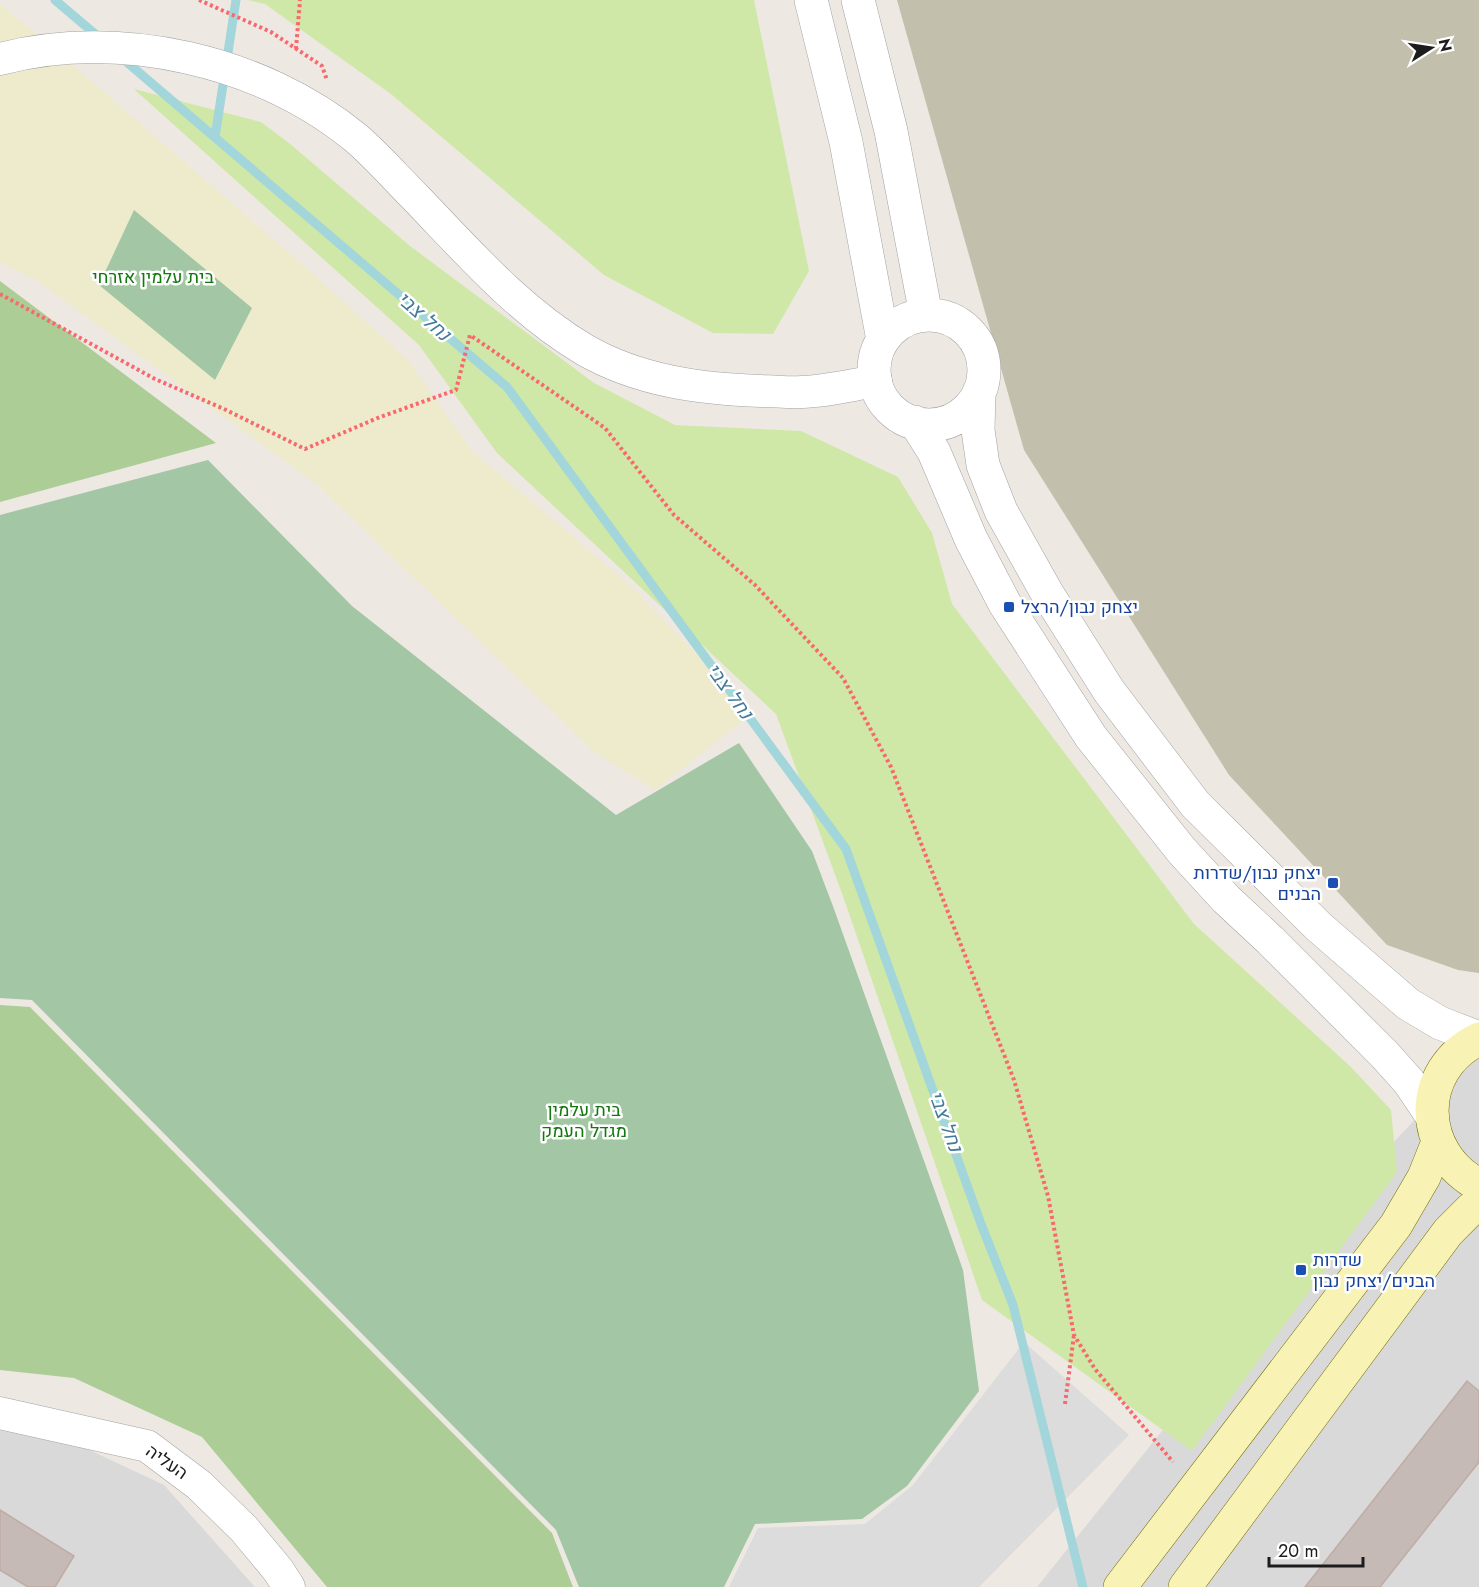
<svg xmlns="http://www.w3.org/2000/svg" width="1479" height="1587" viewBox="0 0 1479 1587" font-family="Jost,Heebo,sans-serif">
	<rect width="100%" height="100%" fill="#ede8e2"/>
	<!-- residential -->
	<path fill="#dad9d9" d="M 1479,1051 L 1479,1587 L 1037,1587 L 1392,1144 Z
		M 0,1408 L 164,1485 L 255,1587 L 0,1587 Z"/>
	<!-- construction -->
	<path fill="#c2bfad" d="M 897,0 L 1479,0 L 1479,973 L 1458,970 L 1387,945 L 1229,775 L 1024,450 Z"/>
	<!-- farmland -->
	<path fill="#edebcc" d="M 0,4 L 104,92 L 311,272 L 409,361 L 471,450 L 631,586 L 753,713 L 655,790 L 594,752 L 319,486 L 36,280 L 0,262 Z"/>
	<!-- grass -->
	<path fill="#cfe8a7" d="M 248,0 L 754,0 L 809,271 L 773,334 L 713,333 L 604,275 L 391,94 L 265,4 Z
		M 134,89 L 261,122 L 289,143 L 410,246 L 594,383 L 675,425 L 801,431 L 898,477 L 932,533 L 952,604 L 1194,924 L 1351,1067 L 1391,1110 L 1397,1172 L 1192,1451 L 982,1300 L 844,899 L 776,714 L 497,453 L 419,345 Z"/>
	<!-- forest -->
	<path fill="#adcd96" d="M 0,281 L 216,443 L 0,502 Z
		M 0,1005 L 30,1007 L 552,1533 L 573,1587 L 327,1587 L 202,1437 L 74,1378 L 0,1370 Z"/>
	<!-- cemetery -->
	<path fill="#a3c6a4" d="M 134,210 L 252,308 L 215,380 L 99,285 Z
		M 208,460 L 352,606 L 616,815 L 739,743 L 812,851 L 834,909 L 963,1270 L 979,1391 L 907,1486 L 862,1519 L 755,1524 L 724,1587 L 579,1587 L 556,1530 L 32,1000 L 0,998 L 0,515 Z"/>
	<!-- parking -->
	<path fill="#dcdcdc" d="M 1024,1342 L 1129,1435 L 979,1587 L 729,1587 L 758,1528 L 865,1524 L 913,1485 Z"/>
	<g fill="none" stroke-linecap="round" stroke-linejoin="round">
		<!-- stream -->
		<path stroke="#a2d6db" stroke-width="9" d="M 55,0 L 101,39
			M 122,58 L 507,387 L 846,849 L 981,1224 L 1013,1305 L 1083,1587
			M 215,137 L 236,0"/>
	</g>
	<!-- building -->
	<path fill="#c5bab5" stroke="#bfaca4" stroke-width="1.5" d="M 1467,1381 L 1479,1391 L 1479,1462 L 1380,1587 L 1305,1587 Z
		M 0,1510 L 74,1556 L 55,1587 L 28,1587 L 0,1570 Z"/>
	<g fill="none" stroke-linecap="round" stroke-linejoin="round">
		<defs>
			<path id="minor" d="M 0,59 C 119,28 261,60 356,138 C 377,156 396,178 416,198 C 468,252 519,311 585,350 C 639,381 701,389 762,391 C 775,391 789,393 802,392 C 827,391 851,385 876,381
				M 0,1413 L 147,1446 L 199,1485 L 244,1529 L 278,1570 L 289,1587"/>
			<path id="tertiary" d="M 811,0 L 846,142 L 883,340
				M 858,0 L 891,131 L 926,315
				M874 370a55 55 0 1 1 110 0a55 55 0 1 1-110 0Z
				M 979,392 L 978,430 L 983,465 L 1001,511 L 1047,593 L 1109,691 L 1195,804 L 1319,927 L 1408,1004 L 1440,1023 L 1479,1038
				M 915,422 L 934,452 L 971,539 L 1005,604 L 1091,737 L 1182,851 L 1226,899 L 1270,940 L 1385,1055 L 1409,1082 L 1432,1116"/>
			<path id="secondary" d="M 1479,1039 C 1415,1070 1418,1153 1479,1185
				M 1120,1587 L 1396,1225 L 1424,1177 L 1438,1142
				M 1185,1587 L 1448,1232 L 1471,1209 L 1479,1205"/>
		</defs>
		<!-- minor casing -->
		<use href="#minor" stroke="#a3a3a3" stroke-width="33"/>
		<!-- tertiary casing -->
		<use href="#tertiary" stroke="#a3a3a3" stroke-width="34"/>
		<!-- secondary casing -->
		<use href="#secondary" stroke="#706e06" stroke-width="34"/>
		<!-- path -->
		<path stroke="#f8686c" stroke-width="4" stroke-dasharray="3 3" stroke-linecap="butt" d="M 199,0 L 271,32 L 322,66 L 327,80
			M 296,49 L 300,0
			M 0,294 L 155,379 L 224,409 L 305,449 L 380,417 L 456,390 L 470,335 L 605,428 L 674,515 L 755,585 L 843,678 L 891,767 L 1014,1080 L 1048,1196 L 1074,1335 L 1095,1369 L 1173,1462
			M 1065,1404 L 1074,1335"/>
		<!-- minor -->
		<use href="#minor" stroke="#fff" stroke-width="32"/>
		<!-- tertiary -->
		<use href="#tertiary" stroke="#fff" stroke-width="33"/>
		<!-- secondary -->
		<use href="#secondary" stroke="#f8f3b5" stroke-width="33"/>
	</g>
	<!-- markers -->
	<g fill="#1a4fb4" stroke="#fff" stroke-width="2">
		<rect x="1003" y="601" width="12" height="12" rx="3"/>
		<rect x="1327" y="877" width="12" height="12" rx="3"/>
		<rect x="1295" y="1264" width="12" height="12" rx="3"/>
	</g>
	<g text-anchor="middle" stroke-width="5" stroke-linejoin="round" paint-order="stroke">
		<!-- park labels -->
		<g font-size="18" fill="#11780c" stroke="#fff">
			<text x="153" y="283">בית עלמין אזרחי</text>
			<text x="584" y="1116">בית עלמין<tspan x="584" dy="21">מגדל העמק</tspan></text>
		</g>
		<!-- transit labels -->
		<g font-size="18" fill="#164399" stroke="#fff" text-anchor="start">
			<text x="1021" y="613">יצחק נבון/הרצל</text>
			<text x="1321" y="879" text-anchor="end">יצחק נבון/שדרות<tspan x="1321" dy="21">הבנים</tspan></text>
			<text x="1313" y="1266">שדרות<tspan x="1313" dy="21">הבנים/יצחק נבון</tspan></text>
		</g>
		<!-- street labels -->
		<g font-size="18" fill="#1c1c1c" stroke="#fff">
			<text transform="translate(167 1462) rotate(35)" y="6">העליה</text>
		</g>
		<!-- water labels -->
		<g font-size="20" font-style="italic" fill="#447a9b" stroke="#fff">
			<text transform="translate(424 316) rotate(41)" y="7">נחל צבי</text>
			<text transform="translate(730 691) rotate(54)" y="7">נחל צבי</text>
			<text transform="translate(946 1121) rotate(70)" y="7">נחל צבי</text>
		</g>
	</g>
	<!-- north arrow -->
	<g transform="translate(1431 48) rotate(78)" stroke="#ffffff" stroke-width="4.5" paint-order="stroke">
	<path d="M0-4.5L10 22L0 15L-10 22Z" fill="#1c1c1c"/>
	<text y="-9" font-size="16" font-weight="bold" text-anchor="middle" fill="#1c1c1c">N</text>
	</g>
	<!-- scale -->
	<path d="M1269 1557v9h94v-9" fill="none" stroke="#1c1c1c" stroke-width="3"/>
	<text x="1278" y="1557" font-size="18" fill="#1c1c1c" stroke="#ffffff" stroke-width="4.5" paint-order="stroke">20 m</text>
</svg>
